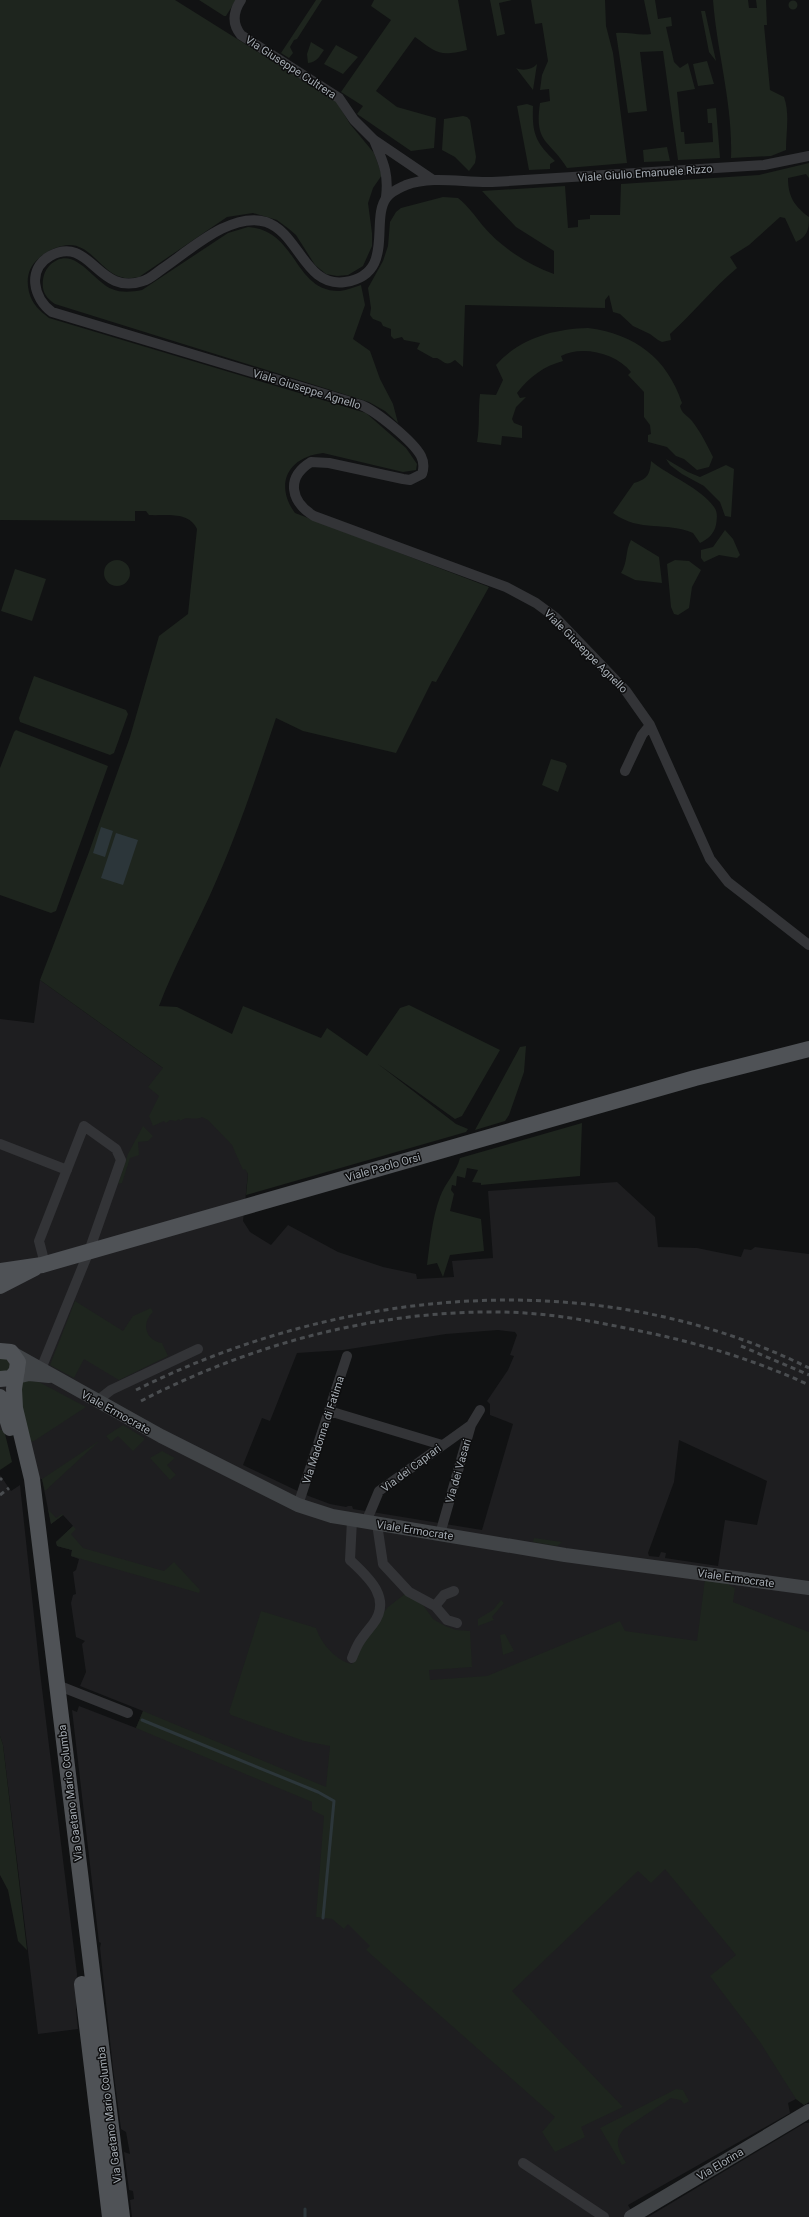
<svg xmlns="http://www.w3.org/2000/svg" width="809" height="2217" viewBox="0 0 809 2217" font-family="Roboto,sans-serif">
	<rect width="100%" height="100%" fill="#111213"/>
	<!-- built -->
	<path fill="#1e1e20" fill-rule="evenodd" d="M 40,980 L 163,1068 L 234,1143 L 248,1174 L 243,1221 L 250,1232 L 271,1245 L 288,1225 L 338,1252 L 383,1267 L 416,1274 L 417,1279 L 454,1277 L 452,1261 L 493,1258 L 488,1191 L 617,1182 L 655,1217 L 658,1247 L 697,1248 L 741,1257 L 744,1249 L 751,1250 L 755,1247 L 809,1254 L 809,2102 L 804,2105 L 796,2099 L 788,2103 L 790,2113 L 628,2205 L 635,2217 L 132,2217 L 130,2200 L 134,2199 L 133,2191 L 129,2190 L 124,2152 L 130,2154 L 126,2132 L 121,2129 L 113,2068 L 100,1948 L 101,1943 L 99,1942 L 72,1710 L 77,1712 L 79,1706 L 136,1728 L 143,1711 L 80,1686 L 86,1672 L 82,1644 L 85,1641 L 76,1637 L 71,1603 L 73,1595 L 76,1594 L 73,1572 L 76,1570 L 79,1559 L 71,1556 L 72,1550 L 57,1546 L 56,1542 L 73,1526 L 63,1515 L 51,1524 L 42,1479 L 38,1480 L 23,1426 L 0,1431 L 0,1019 L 34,1023 ZM 498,1330 L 515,1332 L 517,1335 L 510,1355 L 514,1356 L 508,1370 L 487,1401 L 490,1404 L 490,1415 L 513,1424 L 482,1530 L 372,1512 L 353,1509 L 352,1506 L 348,1506 L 346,1507 L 330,1504 L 306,1495 L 243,1465 L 262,1418 L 270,1421 L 297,1353 L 343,1350 L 446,1334 ZM 679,1440 L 767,1481 L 757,1525 L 725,1520 L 718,1566 L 665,1558 L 666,1553 L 661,1552 L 659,1557 L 649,1556 L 648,1553 L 674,1482 Z
		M 0,1475 L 11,1491 L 20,1485 L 40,1672 L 77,1974 L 76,2010 L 78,2029 L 38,2034 L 3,1745 L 0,1736 Z
		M 805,2123 L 809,2123 L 809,2217 L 648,2217 Z"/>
	<!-- green -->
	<path fill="#1e251e" d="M 0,0 L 175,0 L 336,101 L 350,124 L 374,153 L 382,175 L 373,188 L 368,203 L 372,233 L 372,246 L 363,266 L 348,275 L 337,276 L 326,274 L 315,265 L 296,235 L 289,229 L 277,220 L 253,213 L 227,217 L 139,277 C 133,278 127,279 121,277 C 99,271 89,239 62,246 C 53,248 45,252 38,259 C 28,268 26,279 29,292 C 32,304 40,311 49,318 L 366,413 L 406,448 L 417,464 L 416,470 L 403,472 L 323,453 C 288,457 274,484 295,513 L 489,587 L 436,682 L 432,681 L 396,753 L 303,731 L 276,718 C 256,778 236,838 210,895 C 193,932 174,967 159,1006 L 177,1007 L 232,1034 L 243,1006 L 321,1038 L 327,1028 L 367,1056 L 400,1008 L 409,1005 L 500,1050 L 462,1116 L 455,1119 L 378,1064 L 456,1124 L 468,1129 L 466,1132 L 246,1195 L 248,1174 L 245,1169 L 243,1170 L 232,1145 L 208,1120 L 202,1117 C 195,1121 187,1115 180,1121 L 179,1119 L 176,1121 L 170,1120 L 166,1123 L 164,1121 L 153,1126 L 149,1116 L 159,1096 L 148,1087 L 163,1068 L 40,980 L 89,852 L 130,737 L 159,636 L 188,614 L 197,529 C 189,511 165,516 149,515 L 146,511 L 135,511 L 135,521 L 0,520 Z
		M 199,0 L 236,0 L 226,16 L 224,16 Z
		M 316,0 L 322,0 L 297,39 L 294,40 L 290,47 L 293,53 L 289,58 L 281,53 Z
		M 374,0 L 458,0 L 467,50 C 439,57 437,53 415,37 L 376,91 L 397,107 L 436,118 L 434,148 L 411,151 L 357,114 L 363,106 L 341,92 L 391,20 L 371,6 Z
		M 490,0 L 512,0 L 499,3 L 505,34 L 497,36 Z
		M 531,0 L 605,0 L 606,26 L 613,53 L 627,163 L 567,168 C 549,139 534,144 540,103 L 550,101 L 549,89 L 540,90 L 542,75 L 548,61 L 542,23 L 535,24 Z
		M 644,0 L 655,0 L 658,19 L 671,17 L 672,26 L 666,27 L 674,62 L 680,68 L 688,63 L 695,89 L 677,92 L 681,132 L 684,132 L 685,144 L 713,142 L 712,123 L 708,123 L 707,109 L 716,108 L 720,158 L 678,160 L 663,51 L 640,52 L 647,111 L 628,113 L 616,33 C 629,32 639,36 651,34 Z
		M 713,0 L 748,0 L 749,8 L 757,8 L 756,0 L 766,0 L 767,25 L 764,25 L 770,90 L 784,97 C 790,114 786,132 786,150 L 771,156 L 731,158 C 733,104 717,53 713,0 Z
		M788.5 5a4.5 4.5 0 1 1 9 0a4.5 4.5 0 1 1-9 0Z
		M 701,11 L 705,11 L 716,61 L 709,52 Z
		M 311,42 L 324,50 C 319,57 317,62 308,63 L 307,54 Z
		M 336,45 L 358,57 L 343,74 L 324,64 Z
		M 707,61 L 714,84 L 698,86 L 693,64 Z
		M 537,64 L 533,90 L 516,68 C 522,71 532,70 537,64 Z
		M 527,104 L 533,106 C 532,133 535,142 555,161 L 550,164 L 550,169 L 529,170 L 517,106 Z
		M 463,116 L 467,117 L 470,120 L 476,157 L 475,163 L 469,171 L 455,157 L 442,150 L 444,119 Z
		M 667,147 L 670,161 L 644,162 L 643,150 Z
		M 809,163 L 809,178 L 806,174 L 788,178 C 788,196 794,206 809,217 C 809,229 808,236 796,242 L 785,218 L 780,217 L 749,245 L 730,257 L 737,268 C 713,288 693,313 670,334 L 671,340 L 662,342 L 658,340 L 650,334 L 633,326 L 620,314 L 613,312 L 609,295 L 605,300 L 605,308 L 465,305 L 463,367 L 455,360 C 446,367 445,362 437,358 L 433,358 L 417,349 L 420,343 L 404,340 L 402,337 L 394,339 L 391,336 L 391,329 L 383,326 L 381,322 L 373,319 L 370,315 L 371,308 L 368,288 L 383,261 L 388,246 L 390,222 L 396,212 L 401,208 L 443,197 L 458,198 C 468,206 475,216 483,226 C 502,248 527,264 554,274 L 554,251 L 516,227 L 482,191 L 565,186 L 568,228 L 578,227 L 578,220 L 590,219 L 590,215 L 620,215 L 621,184 L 759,175 Z
		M 248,227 C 298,230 293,292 340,291 C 347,290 354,287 361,285 L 365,305 L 353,339 L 370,351 L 380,379 L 393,404 L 398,423 L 385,411 L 369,402 L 55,304 C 49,300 44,295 43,288 C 42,279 44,271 50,265 C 74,243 92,281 112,289 C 121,293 132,292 142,290 L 228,233 Z
		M 588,328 C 635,334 667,358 682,403 L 680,406 C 682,414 687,415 692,421 C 700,431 707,445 713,457 L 709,467 L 697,470 L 684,459 L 676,456 L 667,447 L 648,442 L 648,435 L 651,434 L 650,425 L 644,417 L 644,392 L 628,375 L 631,372 C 616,353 582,345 561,356 L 563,361 C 544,366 529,377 517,393 L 520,398 L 526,397 L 516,407 L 512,419 L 514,423 L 522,426 L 522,438 L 502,436 L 501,445 L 477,442 C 480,426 478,410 480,394 L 496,395 L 503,380 L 496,365 C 520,338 554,329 588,328 Z
		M 666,459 L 688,472 L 700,477 L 726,465 L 734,469 L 731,517 L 725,516 L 720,502 L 704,486 L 682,474 L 670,465 Z
		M 651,461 C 669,476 701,488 714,507 C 718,512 717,519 716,525 C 714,534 708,539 700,543 L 693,533 C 666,521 640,533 613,513 L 634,483 C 648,479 650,474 651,461 Z
		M 725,530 L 733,539 L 740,555 L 737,558 L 719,555 L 704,562 L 701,558 L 701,550 L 713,547 Z
		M 631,540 L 659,557 L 662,583 L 635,580 L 621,573 C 628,562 625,551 631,540 Z
		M 675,560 L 689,561 L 701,570 L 692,587 L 689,608 L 678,615 L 674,614 L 671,607 L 667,564 Z
		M104 573a13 13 0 1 1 26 0a13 13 0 1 1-26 0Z
		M 15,569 L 46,579 L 32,621 L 1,611 Z
		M 34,676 L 126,710 L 128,714 L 114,753 L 110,755 L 20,722 L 19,718 Z
		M 16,730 L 108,766 L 56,911 L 51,913 L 0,895 L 0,768 L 14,732 Z
		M 551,759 L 565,763 L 567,766 L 558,792 L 542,785 Z
		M 526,1046 L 524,1072 L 509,1115 L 505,1121 L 475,1130 L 520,1047 Z
		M 582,1123 L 580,1176 L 481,1185 L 481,1183 L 472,1182 L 478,1170 L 467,1168 L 465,1178 L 457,1176 L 456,1186 L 452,1185 L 451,1190 L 454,1194 L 450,1211 L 481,1219 L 484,1251 L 450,1255 L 443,1277 L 437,1263 L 427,1265 C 430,1243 432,1218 440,1197 C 445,1183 456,1173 460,1158 Z
		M 143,1126 L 153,1136 L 148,1141 L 138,1142 L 139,1155 L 130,1158 L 122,1183 L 118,1184 L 128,1154 Z
		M 75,1301 L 123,1331 L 133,1316 L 151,1308 L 153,1312 C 141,1323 145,1340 162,1343 L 168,1356 L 119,1380 L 84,1359 L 74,1378 L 50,1365 Z
		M 3,1358 L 8,1359 L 12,1369 L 0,1373 L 0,1359 Z
		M 25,1380 L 39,1382 L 86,1407 L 34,1441 L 28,1442 L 19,1391 L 20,1385 Z
		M 123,1425 L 144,1438 L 144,1440 L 133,1451 L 118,1436 L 111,1442 L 106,1436 Z
		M 0,1430 L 4,1430 L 12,1462 L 0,1470 Z
		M 99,1441 L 96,1444 L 45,1491 L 42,1479 Z
		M 162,1451 L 175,1458 L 167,1465 L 176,1475 L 170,1480 L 150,1458 Z
		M 48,1509 L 56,1518 L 62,1514 L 63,1515 L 51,1524 Z
		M 73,1526 L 76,1529 L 71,1534 L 83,1548 L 164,1571 L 174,1562 L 200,1590 L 199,1593 L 71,1556 L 72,1550 L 57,1546 L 56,1542 Z
		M 534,1538 L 562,1542 L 557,1546 L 533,1542 Z
		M 705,1579 L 729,1582 L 729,1585 L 735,1588 L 733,1602 L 809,1632 L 809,2102 L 804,2105 L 796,2099 L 760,2042 L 710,1976 L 736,1955 L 665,1869 L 651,1883 L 638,1871 L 512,1991 L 623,2107 L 581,2127 L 585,2137 L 555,2152 L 542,2132 L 555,2117 L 366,1950 L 370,1946 L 348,1924 L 344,1929 L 332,1919 L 316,1917 L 324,1816 L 312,1810 L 312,1802 L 136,1728 L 143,1711 L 326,1787 L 330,1746 L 304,1741 L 231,1715 L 229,1712 L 261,1611 L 316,1628 C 321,1643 336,1661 352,1664 L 364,1637 L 388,1607 L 405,1594 L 423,1605 L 433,1619 L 445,1626 L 456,1630 L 470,1631 L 472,1667 L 429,1670 L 430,1680 L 487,1676 L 620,1621 L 625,1631 L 697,1641 Z
		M 501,1600 L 504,1603 L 492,1617 L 494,1620 L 478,1626 L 478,1619 L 493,1610 Z
		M 505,1634 L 514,1651 L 503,1655 L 500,1635 Z
		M 0,1736 L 3,1745 L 27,1950 L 18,1941 L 8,1890 L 0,1875 Z
		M 676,2089 L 683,2090 L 689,2101 L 684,2104 L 681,2100 L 671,2098 L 624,2129 C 613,2142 619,2150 626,2163 L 622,2165 L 600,2128 Z"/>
	<!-- water -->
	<path fill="#2c363a" d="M 101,827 L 113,831 L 105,857 L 93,853 Z
		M 116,833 L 138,840 L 123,885 L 101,878 Z"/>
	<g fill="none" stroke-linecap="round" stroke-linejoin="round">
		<!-- stream -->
		<path stroke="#2c363a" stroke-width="3" d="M 142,1720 L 318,1792 L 334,1801 L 323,1918
			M 305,2209 L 305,2217"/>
		<!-- minor -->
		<path stroke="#333437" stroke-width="10" d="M 241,0 C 233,12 232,24 241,35 L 339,98 L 354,120 L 374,140 L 433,180
			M 374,140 C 383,162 389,173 386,197
			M 809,156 L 764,165 C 674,171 583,177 492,182 C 464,183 433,175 406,185 C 400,188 392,191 387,197 C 369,219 397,274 345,282 C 305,288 299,233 266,222 C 231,211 189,251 162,269 C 156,273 150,279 143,281 C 97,297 91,234 50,256 C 27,269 33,298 52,312 L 361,405 C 376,411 413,441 421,456 C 424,462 424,468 422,474 L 410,480 L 403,479 L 329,463 L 311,462 C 285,478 291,502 314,516 L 506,587 L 536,603 L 555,617 L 626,691 L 650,725 L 710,859 L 728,882 L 809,945
			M 625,771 L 642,735 L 650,725
			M 0,1144 L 67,1170
			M 41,1369 L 89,1251 L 121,1160 L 116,1149 L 84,1126 L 39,1241 L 45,1264
			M 97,1401 L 111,1390 L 198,1349
			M 329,1411 L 442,1445
			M 298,1505 L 347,1356
			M 352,1520 L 350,1560 C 367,1576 393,1598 373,1624 C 362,1638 359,1640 352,1658
			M 366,1522 L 379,1491 L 471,1425
			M 377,1524 L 383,1564 L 409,1592 L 435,1606 L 447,1620 L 457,1623
			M 440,1534 L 471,1425 L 480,1410
			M 435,1606 L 444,1595 L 454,1591
			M 57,1685 L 128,1713
			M 523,2163 L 604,2217"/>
		<!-- secondary -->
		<path stroke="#414447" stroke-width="14" d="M 14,1354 L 161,1436 L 298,1505 L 332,1516 L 565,1555 L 809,1588
			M 8,1379 L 29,1374 L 49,1376
			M 631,2217 L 809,2111"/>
		<!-- primary -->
		<path stroke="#4f5256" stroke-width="16" d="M 0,1271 L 42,1265 L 695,1078 L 809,1049
			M 0,1286 L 35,1268
			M 0,1351 L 11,1352 L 18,1362 L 14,1389 L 15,1408 L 32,1479 L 122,2217
			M 0,1379 L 11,1378 L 17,1371
			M 0,1397 L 10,1428
			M 82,1984 L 110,2217"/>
		<!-- rail -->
		<path stroke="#4a4d50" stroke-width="3" stroke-dasharray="5 4" stroke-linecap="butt" d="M 741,1346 L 809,1375
			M 136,1390 C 343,1287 597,1263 809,1368
			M 141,1401 C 249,1345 374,1311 496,1312 C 545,1312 593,1321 640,1331 C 699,1343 755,1360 809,1385
			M 0,1480 L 2,1478
			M 0,1495 L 9,1488"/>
	</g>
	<g text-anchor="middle" stroke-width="3" stroke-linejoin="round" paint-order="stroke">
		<!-- street labels -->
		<g font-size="11" fill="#a4abb2" stroke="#0d0d0e">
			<text transform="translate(291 67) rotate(33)" y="4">Via Giuseppe Cultrera</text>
			<text transform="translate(645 173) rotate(-4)" y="4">Viale Giulio Emanuele Rizzo</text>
			<text transform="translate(307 389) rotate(17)" y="4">Viale Giuseppe Agnello</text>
			<text transform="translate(586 651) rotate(45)" y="4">Viale Giuseppe Agnello</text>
			<text transform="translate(383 1167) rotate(-16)" y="4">Viale Paolo Orsi</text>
			<text transform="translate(116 1412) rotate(29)" y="4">Viale Ermocrate</text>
			<text transform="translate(323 1430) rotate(-72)" y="4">Via Madonna di Fatima</text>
			<text transform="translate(411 1468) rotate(-37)" y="4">Via dei Caprari</text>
			<text transform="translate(458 1471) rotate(-74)" y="4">Via dei Vasari</text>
			<text transform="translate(415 1530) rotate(9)" y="4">Viale Ermocrate</text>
			<text transform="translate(736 1578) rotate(8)" y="4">Viale Ermocrate</text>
			<text transform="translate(70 1793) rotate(-97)" y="4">Via Gaetano Mario Columba</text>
			<text transform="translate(109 2115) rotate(-97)" y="4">Via Gaetano Mario Columba</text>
			<text transform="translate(720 2164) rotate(-31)" y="4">Via Elorina</text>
		</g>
	</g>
</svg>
